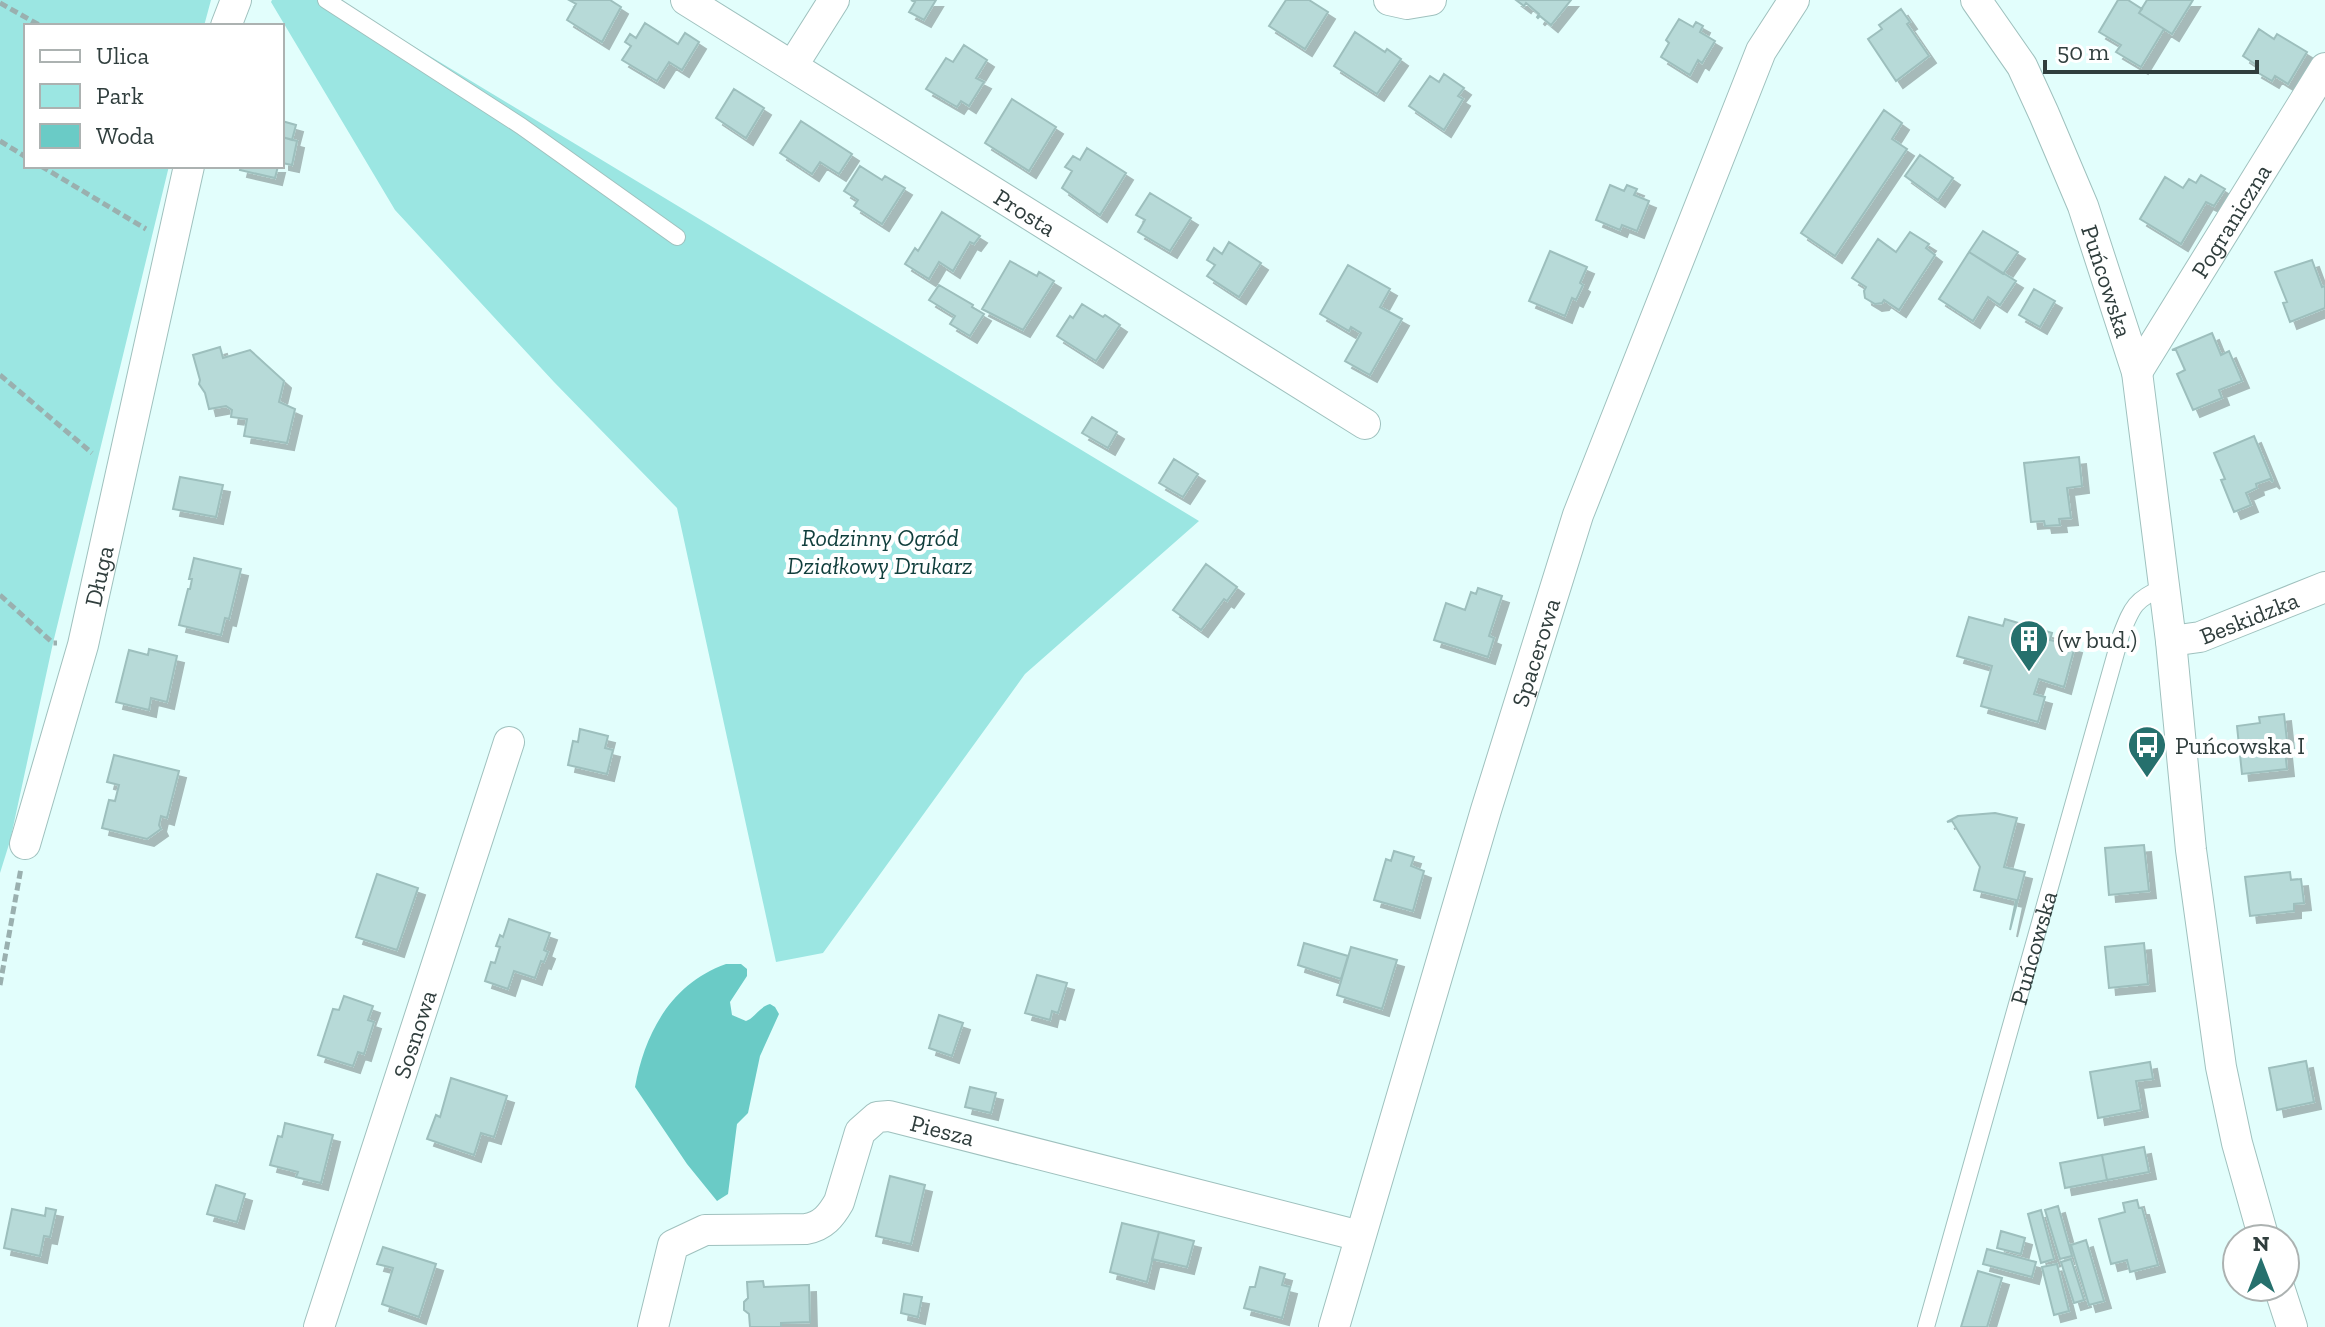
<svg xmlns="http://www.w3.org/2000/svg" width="2325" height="1327" font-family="'Zilla Slab',serif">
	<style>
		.green { fill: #9be6e2 }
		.water { fill: #6acbc6 }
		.building { fill: #b7dad8; stroke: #9dbfbd; stroke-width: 2; filter: url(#shadow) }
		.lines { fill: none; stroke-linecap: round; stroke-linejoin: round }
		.lane-casing { stroke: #9fc1be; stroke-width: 18 }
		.street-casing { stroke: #9fc1be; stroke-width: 32 }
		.path { stroke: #9ab0af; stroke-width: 5; stroke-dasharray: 8 4; stroke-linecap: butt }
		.lane { stroke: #fff; stroke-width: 16 }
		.street { stroke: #fff; stroke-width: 30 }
		.labels { text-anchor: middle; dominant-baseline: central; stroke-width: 8; stroke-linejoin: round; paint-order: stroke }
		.street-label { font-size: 24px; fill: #303e3d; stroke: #fff }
		.park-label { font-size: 24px; font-style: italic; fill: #103e3c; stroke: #fff }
		.poi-label { font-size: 24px; fill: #303e3d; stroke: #fff; text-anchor: start }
	</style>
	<defs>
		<filter id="shadow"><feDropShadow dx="7" dy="7" stdDeviation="0" flood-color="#0004"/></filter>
	</defs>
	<rect width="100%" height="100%" fill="#e2fefc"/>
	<path class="green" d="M 0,0 L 211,0 L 204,26 L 26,26 L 26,166 L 169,166 L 53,643 L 10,841 L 0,873 Z
		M 272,0 L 337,0 L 1199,521 L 1025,674 L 823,953 L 776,962 L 677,508 L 554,382 L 395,210 L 271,2 Z"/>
	<path class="water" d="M 726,964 L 741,964 L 747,969 L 747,976 L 730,1002 L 732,1015 L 746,1021 C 755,1018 759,1007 770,1004 L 775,1007 L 779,1014 L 760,1056 L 748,1113 L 737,1124 L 728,1194 L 717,1201 L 687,1164 L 635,1087 C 645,1032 672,983 726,964 Z"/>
	<path class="building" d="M 569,0 L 610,0 L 621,7 L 602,42 L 567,20 L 576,4 Z
		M 911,0 L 936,0 L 924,20 L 909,12 L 915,2 Z
		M 1286,0 L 1309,0 L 1328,12 L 1305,49 L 1269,26 Z
		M 1516,0 L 1571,0 L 1551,25 L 1540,16 L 1538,18 L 1537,17 L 1539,14 L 1526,3 L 1524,6 Z
		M 2118,0 L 2128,0 L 2142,9 L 2139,13 L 2164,29 L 2141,67 L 2116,52 L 2121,45 L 2099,32 Z
		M 2147,0 L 2193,0 L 2172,34 L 2139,13 Z
		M 1901,9 L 1910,22 L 1907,24 L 1929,56 L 1896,81 L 1868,39 L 1882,29 L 1879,25 Z
		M 1679,19 L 1693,27 L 1696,22 L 1703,26 L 1700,32 L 1715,41 L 1702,63 L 1698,60 L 1690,75 L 1661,57 L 1669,43 L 1666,40 Z
		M 645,23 L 678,44 L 685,33 L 699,42 L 682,70 L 669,62 L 657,81 L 622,60 L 631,46 L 625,42 L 630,34 L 636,38 Z
		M 2259,29 L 2274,39 L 2277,34 L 2307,52 L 2288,84 L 2275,76 L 2272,81 L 2255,71 L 2258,66 L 2243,56 Z
		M 1355,32 L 1385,52 L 1387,49 L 1401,59 L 1377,94 L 1334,66 Z
		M 964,45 L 987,60 L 976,78 L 984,82 L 969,106 L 961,101 L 957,107 L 926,89 L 946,58 L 953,62 Z
		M 1444,74 L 1464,88 L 1458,96 L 1463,99 L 1444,130 L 1409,106 L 1430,76 L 1439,82 Z
		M 734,89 L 764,108 L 746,138 L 716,118 Z
		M 1012,99 L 1056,127 L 1029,171 L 985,143 Z
		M 1884,110 L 1902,123 L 1892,139 L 1907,149 L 1835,256 L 1801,233 Z
		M 282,121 L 296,125 L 292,140 L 282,137 Z
		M 801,121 L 852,154 L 839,174 L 820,162 L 812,174 L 780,153 Z
		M 282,137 L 297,141 L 292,165 L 282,163 Z
		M 1087,148 L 1126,173 L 1100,215 L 1062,188 L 1072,171 L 1065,167 L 1073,156 L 1080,160 Z
		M 1920,155 L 1953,178 L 1938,200 L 1905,176 Z
		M 241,166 L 278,166 L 275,178 L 240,170 Z
		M 860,166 L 882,180 L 885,176 L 905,188 L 882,224 L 854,206 L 858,200 L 844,191 Z
		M 2201,175 L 2225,189 L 2214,206 L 2206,202 L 2181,244 L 2140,219 L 2165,177 L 2183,188 L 2189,179 L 2196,183 Z
		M 1610,185 L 1624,191 L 1627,185 L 1637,189 L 1634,195 L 1649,201 L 1637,231 L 1622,225 L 1620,230 L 1596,220 Z
		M 1150,193 L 1191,218 L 1170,251 L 1138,232 L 1145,220 L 1136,215 Z
		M 942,212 L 980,236 L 974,244 L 970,242 L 953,271 L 939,262 L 929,279 L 905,264 L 915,248 L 918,251 Z
		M 1983,231 L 2018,252 L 2003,274 L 1969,252 Z
		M 1910,232 L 1929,244 L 1926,248 L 1935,255 L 1899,310 L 1884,300 L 1882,303 L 1875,304 L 1865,298 L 1864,291 L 1866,287 L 1852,278 L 1878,239 L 1896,252 Z
		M 1229,242 L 1261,263 L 1239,297 L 1207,276 L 1215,265 L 1207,260 L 1214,248 L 1222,254 Z
		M 1550,251 L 1587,267 L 1580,283 L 1583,285 L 1576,300 L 1572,298 L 1565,316 L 1529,301 Z
		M 1969,252 L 2016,281 L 2000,305 L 1988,297 L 1973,321 L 1939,299 Z
		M 2312,260 L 2322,287 L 2325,286 L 2325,308 L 2290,322 L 2283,303 L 2287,302 L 2275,272 Z
		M 1010,261 L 1037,276 L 1039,272 L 1054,281 L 1023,330 L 982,309 Z
		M 1348,265 L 1390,289 L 1380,307 L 1402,319 L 1370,375 L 1345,361 L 1361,333 L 1351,327 L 1349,331 L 1320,314 Z
		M 939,285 L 973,305 L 972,307 L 984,314 L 970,336 L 950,324 L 955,316 L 929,300 Z
		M 2034,289 L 2055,301 L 2040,327 L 2019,315 Z
		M 1082,304 L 1103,317 L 1105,315 L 1120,325 L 1096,361 L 1057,336 L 1070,316 L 1073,318 Z
		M 2212,333 L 2221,355 L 2229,351 L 2242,381 L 2219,390 L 2222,398 L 2193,410 L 2177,374 L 2185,370 L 2176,350 L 2172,350 Z
		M 220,347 L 223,358 L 250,350 L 284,381 L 279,402 L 295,409 L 287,443 L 244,436 L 247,419 L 231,417 L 232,410 L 226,406 L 209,409 L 205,393 L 199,384 L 200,380 L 193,355 Z
		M 1092,417 L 1117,432 L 1108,448 L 1082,433 Z
		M 2254,436 L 2273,482 L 2270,479 L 2256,484 L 2257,488 L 2246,493 L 2251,505 L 2234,512 L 2221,480 L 2225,479 L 2214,453 Z
		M 2079,457 L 2082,486 L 2067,488 L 2071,518 L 2059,519 L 2060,525 L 2045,526 L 2044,521 L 2031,522 L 2024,463 Z
		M 1174,459 L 1198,474 L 1183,497 L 1159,483 Z
		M 180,477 L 223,485 L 216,517 L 173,509 Z
		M 194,558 L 241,569 L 229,619 L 225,618 L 221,635 L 179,625 L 188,589 L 190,589 L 192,579 L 189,579 Z
		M 1206,564 L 1237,587 L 1227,601 L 1224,599 L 1201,630 L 1173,610 Z
		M 1478,588 L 1502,596 L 1489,636 L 1494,638 L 1488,657 L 1434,640 L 1446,603 L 1465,610 L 1471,592 L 1476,594 Z
		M 1969,617 L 2003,626 L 2005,619 L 2052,633 L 2050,640 L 2075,646 L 2064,687 L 2039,679 L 2034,694 L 2045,697 L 2038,722 L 1981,706 L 1992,666 L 1957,656 Z
		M 149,649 L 177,656 L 167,702 L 151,698 L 149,710 L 116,702 L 129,650 L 148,655 Z
		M 2284,714 L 2287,741 L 2284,741 L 2287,769 L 2242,774 L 2237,726 L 2260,723 L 2259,717 Z
		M 580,729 L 608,736 L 605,748 L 613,750 L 607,774 L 568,765 L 573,741 L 578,742 Z
		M 114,755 L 179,771 L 167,818 L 161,816 L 159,825 L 161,829 L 147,839 L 102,828 L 109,800 L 115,801 L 119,785 L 107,782 Z
		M 1995,813 L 2017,818 L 2004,867 L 2025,872 L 2010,930 L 2016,900 L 1974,890 L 1980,867 L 1952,821 L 1947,822 L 1958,816 Z
		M 2144,845 L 2149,891 L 2109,895 L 2105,848 Z
		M 1394,851 L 1414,857 L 1411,866 L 1424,871 L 1413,911 L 1374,900 L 1386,859 L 1391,861 Z
		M 2290,872 L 2291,880 L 2301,879 L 2304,903 L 2294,904 L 2294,911 L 2250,916 L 2245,877 Z
		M 377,874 L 418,888 L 397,950 L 356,937 Z
		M 509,919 L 550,933 L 544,950 L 548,952 L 544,962 L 541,961 L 535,978 L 514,971 L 508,989 L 485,981 L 491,962 L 495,963 L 500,947 L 496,946 L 500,935 L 503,937 Z
		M 1304,943 L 1348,956 L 1341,979 L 1298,965 Z
		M 2144,943 L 2148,984 L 2109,988 L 2105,947 Z
		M 1351,947 L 1397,960 L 1382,1009 L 1337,995 Z
		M 1037,975 L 1067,983 L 1058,1013 L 1052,1011 L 1050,1020 L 1025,1013 Z
		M 344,996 L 373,1006 L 368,1020 L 374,1022 L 364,1054 L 358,1052 L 353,1066 L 318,1055 L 333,1009 L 339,1010 Z
		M 939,1015 L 963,1023 L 952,1056 L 929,1048 Z
		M 2306,1061 L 2314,1102 L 2277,1110 L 2269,1068 Z
		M 2150,1062 L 2153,1079 L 2136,1081 L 2141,1110 L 2098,1118 L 2090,1072 Z
		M 451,1078 L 507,1096 L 494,1137 L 481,1133 L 474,1155 L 427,1139 L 436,1115 L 440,1117 Z
		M 970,1087 L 996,1093 L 991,1113 L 965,1107 Z
		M 285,1123 L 333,1135 L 321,1183 L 296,1177 L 298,1172 L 270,1165 L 278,1136 L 282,1137 Z
		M 2144,1147 L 2149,1172 L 2107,1180 L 2102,1155 Z
		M 2102,1155 L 2107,1180 L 2065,1188 L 2060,1163 Z
		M 890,1176 L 925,1185 L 911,1244 L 876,1236 Z
		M 216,1185 L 245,1194 L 237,1222 L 207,1214 Z
		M 2137,1200 L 2139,1208 L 2142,1208 L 2158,1265 L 2130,1272 L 2127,1260 L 2111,1264 L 2099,1219 L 2125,1212 L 2123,1203 Z
		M 2058,1206 L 2072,1256 L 2060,1259 L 2045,1210 Z
		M 46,1208 L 56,1210 L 50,1237 L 44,1236 L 40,1256 L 4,1248 L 12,1209 L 45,1216 Z
		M 2041,1210 L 2054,1259 L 2041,1263 L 2028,1214 Z
		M 1122,1223 L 1159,1232 L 1147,1282 L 1110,1272 Z
		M 2001,1231 L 2025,1238 L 2021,1254 L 1997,1248 Z
		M 1159,1232 L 1194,1241 L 1187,1267 L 1152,1259 Z
		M 2086,1240 L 2104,1301 L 2089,1305 L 2071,1245 Z
		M 383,1247 L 436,1264 L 419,1317 L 382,1304 L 393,1268 L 377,1264 Z
		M 1987,1249 L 2036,1262 L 2032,1277 L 1983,1264 Z
		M 2071,1259 L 2084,1300 L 2074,1303 L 2061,1262 Z
		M 2057,1264 L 2069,1311 L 2054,1315 L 2042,1267 Z
		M 1260,1267 L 1285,1274 L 1282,1285 L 1290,1287 L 1282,1318 L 1244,1308 L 1250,1287 L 1255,1287 Z
		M 1978,1271 L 2002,1278 L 1987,1327 L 1961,1327 Z
		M 763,1281 L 764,1287 L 809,1285 L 810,1322 L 781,1323 L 781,1327 L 750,1327 L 749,1314 L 744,1310 L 744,1302 L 748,1298 L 747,1282 Z
		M 904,1294 L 922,1297 L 918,1317 L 901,1313 Z"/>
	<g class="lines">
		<defs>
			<g id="lane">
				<path d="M 326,0 L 521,126 L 677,237"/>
				<path id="s1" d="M 1926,1327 L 2121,635 C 2132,607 2135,599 2164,587"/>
			</g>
			<g id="street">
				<path id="s2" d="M 686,0 L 1365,424"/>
				<path d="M 1389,0 L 1407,4 L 1431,0"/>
				<path id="s3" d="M 1976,0 L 2022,66 L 2044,114 L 2083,206 L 2137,372 L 2171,641 L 2191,850 L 2221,1067 L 2237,1143 L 2264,1239"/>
				<path d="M 226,26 L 236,0"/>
				<path d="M 793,65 L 834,0"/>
				<path id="s4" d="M 2137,372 L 2325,68"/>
				<path id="s5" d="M 2171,641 L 2200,637 L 2325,587"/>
				<path id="s6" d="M 25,844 L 83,645 L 189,166"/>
				<path d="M 2279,1287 L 2292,1327"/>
				<path id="s7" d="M 319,1327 L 509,742"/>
				<path id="s8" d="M 653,1327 L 673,1245 L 705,1230 L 806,1229 C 823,1226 831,1216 839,1202 L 860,1132 L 877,1117 L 889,1116 L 1360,1236"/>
				<path id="s9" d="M 1334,1327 L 1486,810 L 1578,515 L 1761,51 L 1794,0"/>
			</g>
		</defs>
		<use href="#lane" class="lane-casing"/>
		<use href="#street" class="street-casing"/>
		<path class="path" d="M 0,3 L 41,26
			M 0,141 L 26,157
			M 41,166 L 146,229
			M 0,375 L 92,453
			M 0,595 L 53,643 L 57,643
			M 0,985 L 21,868"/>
		<use href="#lane" class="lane"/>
		<use href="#street" class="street"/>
	</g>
	<defs>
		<symbol id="building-pin" viewBox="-11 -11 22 30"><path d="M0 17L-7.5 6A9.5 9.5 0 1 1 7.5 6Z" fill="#26706d" stroke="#fff"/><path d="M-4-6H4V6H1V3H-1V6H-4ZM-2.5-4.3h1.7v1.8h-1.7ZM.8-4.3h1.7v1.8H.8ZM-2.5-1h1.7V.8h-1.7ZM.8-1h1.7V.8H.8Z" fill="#fff"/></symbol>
		<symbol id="bus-pin" viewBox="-11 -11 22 30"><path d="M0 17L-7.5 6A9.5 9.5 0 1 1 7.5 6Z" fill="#26706d" stroke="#fff"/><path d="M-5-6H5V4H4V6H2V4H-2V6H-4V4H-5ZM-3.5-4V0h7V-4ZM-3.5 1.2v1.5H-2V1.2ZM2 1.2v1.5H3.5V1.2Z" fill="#fff"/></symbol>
	</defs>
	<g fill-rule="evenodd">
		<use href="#building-pin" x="2007" y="617" width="44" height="60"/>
		<use href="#bus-pin" x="2125" y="723" width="44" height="60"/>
	</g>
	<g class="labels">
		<g class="street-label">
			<text stroke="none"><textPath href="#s2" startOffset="400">Prosta</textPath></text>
			<text stroke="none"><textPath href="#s4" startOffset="178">Pograniczna</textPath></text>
			<text stroke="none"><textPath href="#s3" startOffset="312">Puńcowska</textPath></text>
			<text stroke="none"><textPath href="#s6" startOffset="278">Długa</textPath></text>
			<text stroke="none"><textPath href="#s5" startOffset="82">Beskidzka</textPath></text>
			<text stroke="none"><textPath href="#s9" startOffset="704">Spacerowa</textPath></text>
			<text stroke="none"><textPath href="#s1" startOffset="394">Puńcowska</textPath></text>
			<text stroke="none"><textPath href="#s7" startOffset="308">Sosnowa</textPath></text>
			<text stroke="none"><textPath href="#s8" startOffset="428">Piesza</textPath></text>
		</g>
		<g class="park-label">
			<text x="880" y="537">Rodzinny Ogród<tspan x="880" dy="28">Działkowy Drukarz</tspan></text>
		</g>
		<g class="poi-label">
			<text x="2057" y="639">(w bud.)</text>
			<text x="2175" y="745">Puńcowska I</text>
		</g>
	</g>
	<rect x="24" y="24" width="260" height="144" fill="#ffffff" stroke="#acb2b1" stroke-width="2"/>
	<rect x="40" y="50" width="40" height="12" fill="#ffffff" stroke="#acb2b1" stroke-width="2"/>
	<text x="96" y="64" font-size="24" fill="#303e3d">Ulica</text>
	<rect x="40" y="84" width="40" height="24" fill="#9be6e2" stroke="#acb2b1" stroke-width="2"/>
	<text x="96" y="104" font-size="24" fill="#303e3d">Park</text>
	<rect x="40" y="124" width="40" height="24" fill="#6acbc6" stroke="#acb2b1" stroke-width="2"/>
	<text x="96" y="144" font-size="24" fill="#303e3d">Woda</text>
	<g transform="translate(2261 1263)"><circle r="38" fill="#ffffff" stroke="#acb2b1" stroke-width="2"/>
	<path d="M0-6L14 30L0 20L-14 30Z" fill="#26706d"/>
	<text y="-12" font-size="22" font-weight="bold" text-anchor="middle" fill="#303e3d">N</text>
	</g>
	<path d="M2045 60v12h212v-12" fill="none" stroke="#303e3d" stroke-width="4"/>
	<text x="2057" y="60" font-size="24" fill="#303e3d" stroke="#ffffff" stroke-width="6" paint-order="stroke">50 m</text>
</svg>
